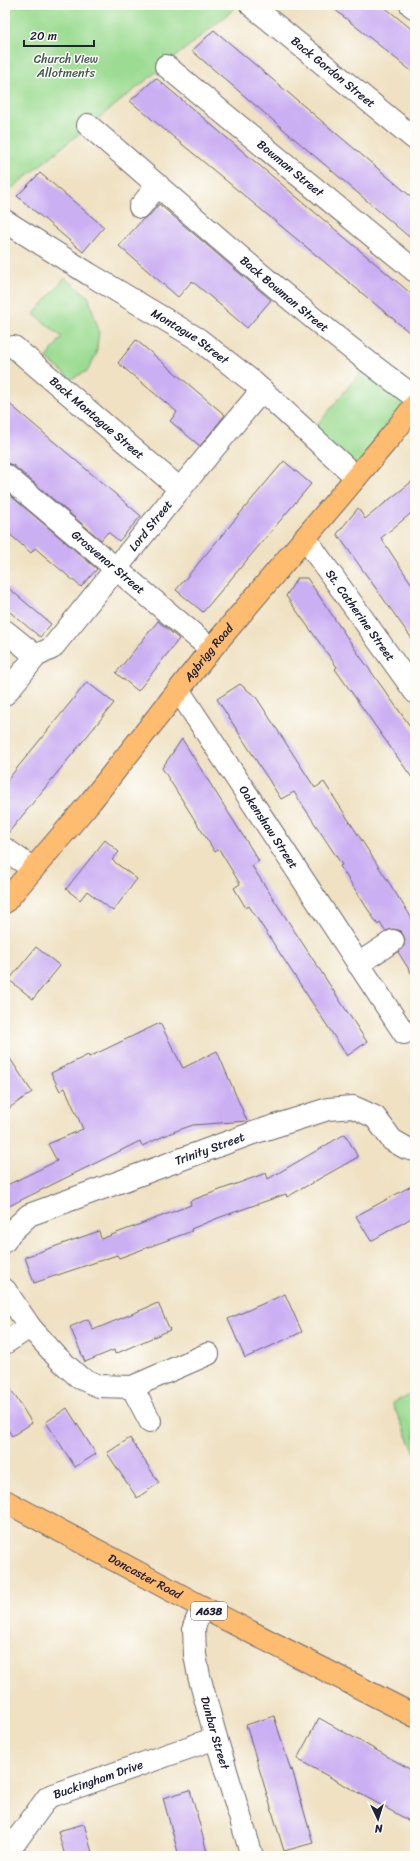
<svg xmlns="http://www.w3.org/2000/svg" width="420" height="1861" font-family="Sriracha,sans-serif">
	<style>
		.green { fill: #9bdc92; stroke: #5e7f66 }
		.building { fill: #cbaff3 }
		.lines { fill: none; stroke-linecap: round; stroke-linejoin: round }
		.minor-casing { stroke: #6a656a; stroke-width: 24 }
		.major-casing { stroke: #6a656a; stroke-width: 24 }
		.highway-casing { stroke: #6a656a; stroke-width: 24 }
		.minor { stroke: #fff; stroke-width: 22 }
		.major { stroke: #fdbc70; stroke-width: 22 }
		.highway { stroke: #fdbc70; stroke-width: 22 }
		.labels { text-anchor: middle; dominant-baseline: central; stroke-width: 3; stroke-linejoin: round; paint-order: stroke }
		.shield { fill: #fdfcf7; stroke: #646373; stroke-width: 1 }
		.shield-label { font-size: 11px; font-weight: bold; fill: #22223b }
		.park-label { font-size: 12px; fill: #465a55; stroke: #fdfcf7 }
		.street-label { font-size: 12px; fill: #22223b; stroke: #fdfcf7 }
	</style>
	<rect width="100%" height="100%" fill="#fdfcf7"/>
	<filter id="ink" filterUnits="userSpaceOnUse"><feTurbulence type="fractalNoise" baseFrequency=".025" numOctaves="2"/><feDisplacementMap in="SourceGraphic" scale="8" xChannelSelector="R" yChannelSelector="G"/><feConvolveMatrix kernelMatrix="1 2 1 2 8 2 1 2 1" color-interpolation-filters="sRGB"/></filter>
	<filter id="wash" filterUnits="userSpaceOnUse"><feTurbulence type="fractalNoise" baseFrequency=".012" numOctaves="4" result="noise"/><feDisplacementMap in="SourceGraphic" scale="16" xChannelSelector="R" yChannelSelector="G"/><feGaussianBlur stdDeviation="0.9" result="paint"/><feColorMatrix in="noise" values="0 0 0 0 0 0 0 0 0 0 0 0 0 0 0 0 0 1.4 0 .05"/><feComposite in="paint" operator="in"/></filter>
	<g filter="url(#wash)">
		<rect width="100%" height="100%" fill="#efe1c2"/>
		<path class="green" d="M 5,5 L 239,5 C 162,69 82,130 5,194 Z
			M 65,278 L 88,296 L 99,331 L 96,355 L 87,371 L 71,379 L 46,358 L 62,337 L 34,314 Z
			M 368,363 L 415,397 L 356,477 L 310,434 Z
			M 415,1392 L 415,1453 L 392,1403 Z"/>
		<g id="blocks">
			<path class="building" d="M 329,5 L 382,5 L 415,32 L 415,74 Z
				M 214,30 L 415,200 L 415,242 L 192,51 Z
				M 156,78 L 415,297 L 415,337 L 130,101 Z
				M 40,173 L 104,227 L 83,252 L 17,196 Z
				M 159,204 L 271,300 L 247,328 L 192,281 L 178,297 L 119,246 L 143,219 L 150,215 Z
				M 136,340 L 225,415 L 200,446 L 170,421 L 177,412 L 118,363 Z
				M 5,400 L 141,516 L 119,541 L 108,532 L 101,540 L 13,465 L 5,463 Z
				M 284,461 L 311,484 L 203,612 L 176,590 Z
				M 415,479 L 415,510 L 381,538 L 415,589 L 415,643 L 337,534 L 358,508 L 365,519 Z
				M 5,491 L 97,569 L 81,587 L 35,548 L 31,553 L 5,530 Z
				M 297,578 L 307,578 L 357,652 L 415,733 L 415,782 L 335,669 L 337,667 L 286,596 Z
				M 5,585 L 51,624 L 40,637 L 5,608 Z
				M 158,621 L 179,639 L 138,691 L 116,673 Z
				M 87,682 L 114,703 L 5,837 L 5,783 Z
				M 240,684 L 256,697 L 315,788 L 324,782 L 415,923 L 415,979 L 398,952 L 404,946 L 405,940 L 403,934 L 399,930 L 393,929 L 385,931 L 380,923 L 378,925 L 340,866 L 342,865 L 294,792 L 281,799 L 217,699 Z
				M 182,739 L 259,861 L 252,866 L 367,1042 L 347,1056 L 249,906 L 246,908 L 234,888 L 240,884 L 219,849 L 215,852 L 162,768 Z
				M 105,840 L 119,852 L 112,860 L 137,879 L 113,911 L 87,891 L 80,900 L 66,889 Z
				M 36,947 L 60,966 L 33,999 L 9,980 Z
				M 160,1023 L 183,1068 L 217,1051 L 247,1121 L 193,1125 L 173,1132 L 142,1146 L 140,1141 L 5,1208 L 5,1186 L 57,1161 L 48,1144 L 83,1129 L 65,1088 L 60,1091 L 51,1073 L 88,1055 L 89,1057 Z
				M 5,1051 L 32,1092 L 5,1111 Z
				M 345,1134 L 358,1157 L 287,1197 L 286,1194 L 218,1218 L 191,1229 L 192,1231 L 119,1258 L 117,1255 L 34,1283 L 25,1257 L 99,1231 L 101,1239 L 191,1205 L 190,1201 L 266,1173 L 268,1179 Z
				M 415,1184 L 415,1216 L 371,1241 L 356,1216 Z
				M 285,1294 L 302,1332 L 245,1358 L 228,1319 Z
				M 158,1303 L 170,1330 L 115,1354 L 114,1350 L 85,1362 L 70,1327 L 88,1319 L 93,1330 Z
				M 5,1380 L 32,1423 L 12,1436 L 5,1425 Z
				M 67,1408 L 96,1454 L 75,1467 L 46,1422 Z
				M 130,1438 L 159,1483 L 137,1498 L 107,1453 Z
				M 274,1716 L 291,1771 L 292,1769 L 313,1843 L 284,1851 L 246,1725 Z
				M 319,1718 L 415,1772 L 415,1824 L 297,1759 Z
				M 190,1790 L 199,1822 L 208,1856 L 179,1856 L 163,1798 Z
				M 84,1824 L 93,1856 L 65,1856 L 58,1831 Z"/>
		</g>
	</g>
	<g filter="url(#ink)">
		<use href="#blocks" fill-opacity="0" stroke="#6a656a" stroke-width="1"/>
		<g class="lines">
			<defs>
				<g id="minor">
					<path id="s1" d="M 251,5 L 415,139"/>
					<path d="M 411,5 L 415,8"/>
					<path id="s2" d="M 166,66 L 415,271"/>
					<path id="s3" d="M 88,125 C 196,218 301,314 415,397"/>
					<path d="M 140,207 L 158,185"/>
					<path id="s4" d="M 5,221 L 89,274 L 198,339 L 253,382 L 356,477"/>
					<path id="s5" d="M 14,347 L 180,489"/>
					<path id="s6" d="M 5,475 L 211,649"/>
					<path id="s7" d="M 305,538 L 415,692"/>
					<path d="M 5,631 L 36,656"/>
					<path id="s8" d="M 179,691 L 404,1033"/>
					<path id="s9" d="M 5,694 L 36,656 L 52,648 L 180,489 L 262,390"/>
					<path d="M 5,849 L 33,869"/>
					<path d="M 358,964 L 393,941"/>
					<path id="s10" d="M 5,1241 L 10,1233 L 29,1215 L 253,1133 L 328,1109 L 353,1107 L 375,1117 L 392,1140 L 406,1148 L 415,1150"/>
					<path d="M 5,1290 L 30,1327 L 58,1358 L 80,1378 L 99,1386 L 132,1387 L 208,1354"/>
					<path d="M 5,1343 L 30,1327"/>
					<path d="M 132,1387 L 150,1421"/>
					<path id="s11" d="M 202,1607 L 194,1627 L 195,1655 L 199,1676 L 216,1738 L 252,1856"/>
					<path id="s12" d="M 5,1856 L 48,1797 L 216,1738"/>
				</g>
				<g id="major">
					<path id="s13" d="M 5,902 L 91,801 L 211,649 L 391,436 L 415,405"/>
				</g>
				<g id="highway">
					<path id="s14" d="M 5,1501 L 202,1607 L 415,1716"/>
				</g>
			</defs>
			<use href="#minor" class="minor-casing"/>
			<use href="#major" class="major-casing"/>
			<use href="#highway" class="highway-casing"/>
			<use href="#minor" class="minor"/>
			<use href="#major" class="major"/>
			<use href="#highway" class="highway"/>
		</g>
	</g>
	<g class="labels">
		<rect class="shield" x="191" y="1602" width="36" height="18" rx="3"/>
		<g class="shield-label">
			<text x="209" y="1611">A638</text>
		</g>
		<g class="park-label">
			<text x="66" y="59">Church View<tspan x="66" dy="14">Allotments</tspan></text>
		</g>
		<g class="street-label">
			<text stroke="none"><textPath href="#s1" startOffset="106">Back Gordon Street</textPath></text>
			<text stroke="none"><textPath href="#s2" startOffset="161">Bowman Street</textPath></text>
			<text stroke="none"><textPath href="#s3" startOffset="259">Back Bowman Street</textPath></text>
			<text stroke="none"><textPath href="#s4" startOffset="218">Montague Street</textPath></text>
			<text stroke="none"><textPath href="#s5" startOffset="109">Back Montague Street</textPath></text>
			<text stroke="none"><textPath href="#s9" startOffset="224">Lord Street</textPath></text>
			<text stroke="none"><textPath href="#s6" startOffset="135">Grosvenor Street</textPath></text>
			<text stroke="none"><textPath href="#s7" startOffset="95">St. Catherine Street</textPath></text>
			<text stroke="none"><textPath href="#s13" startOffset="322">Agbrigg Road</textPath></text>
			<text stroke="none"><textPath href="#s8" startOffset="163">Oakenshaw Street</textPath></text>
			<text stroke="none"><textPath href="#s10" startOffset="228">Trinity Street</textPath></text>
			<text stroke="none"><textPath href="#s14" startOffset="159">Doncaster Road</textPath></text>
			<text stroke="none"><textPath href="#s11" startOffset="130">Dunbar Street</textPath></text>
			<text stroke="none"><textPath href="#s12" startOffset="126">Buckingham Drive</textPath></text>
		</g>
	</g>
	<rect width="420" height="1861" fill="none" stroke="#fdfcf7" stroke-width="20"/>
	<g transform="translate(378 1819) rotate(176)" stroke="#fdfcf7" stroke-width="3" paint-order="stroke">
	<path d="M0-3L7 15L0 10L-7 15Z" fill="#22223b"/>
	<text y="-6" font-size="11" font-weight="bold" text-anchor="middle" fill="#22223b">N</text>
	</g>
	<path d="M24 40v6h70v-6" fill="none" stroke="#22223b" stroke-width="2"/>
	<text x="30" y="40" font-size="12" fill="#22223b" stroke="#fdfcf7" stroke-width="3" paint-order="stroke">20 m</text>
</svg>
